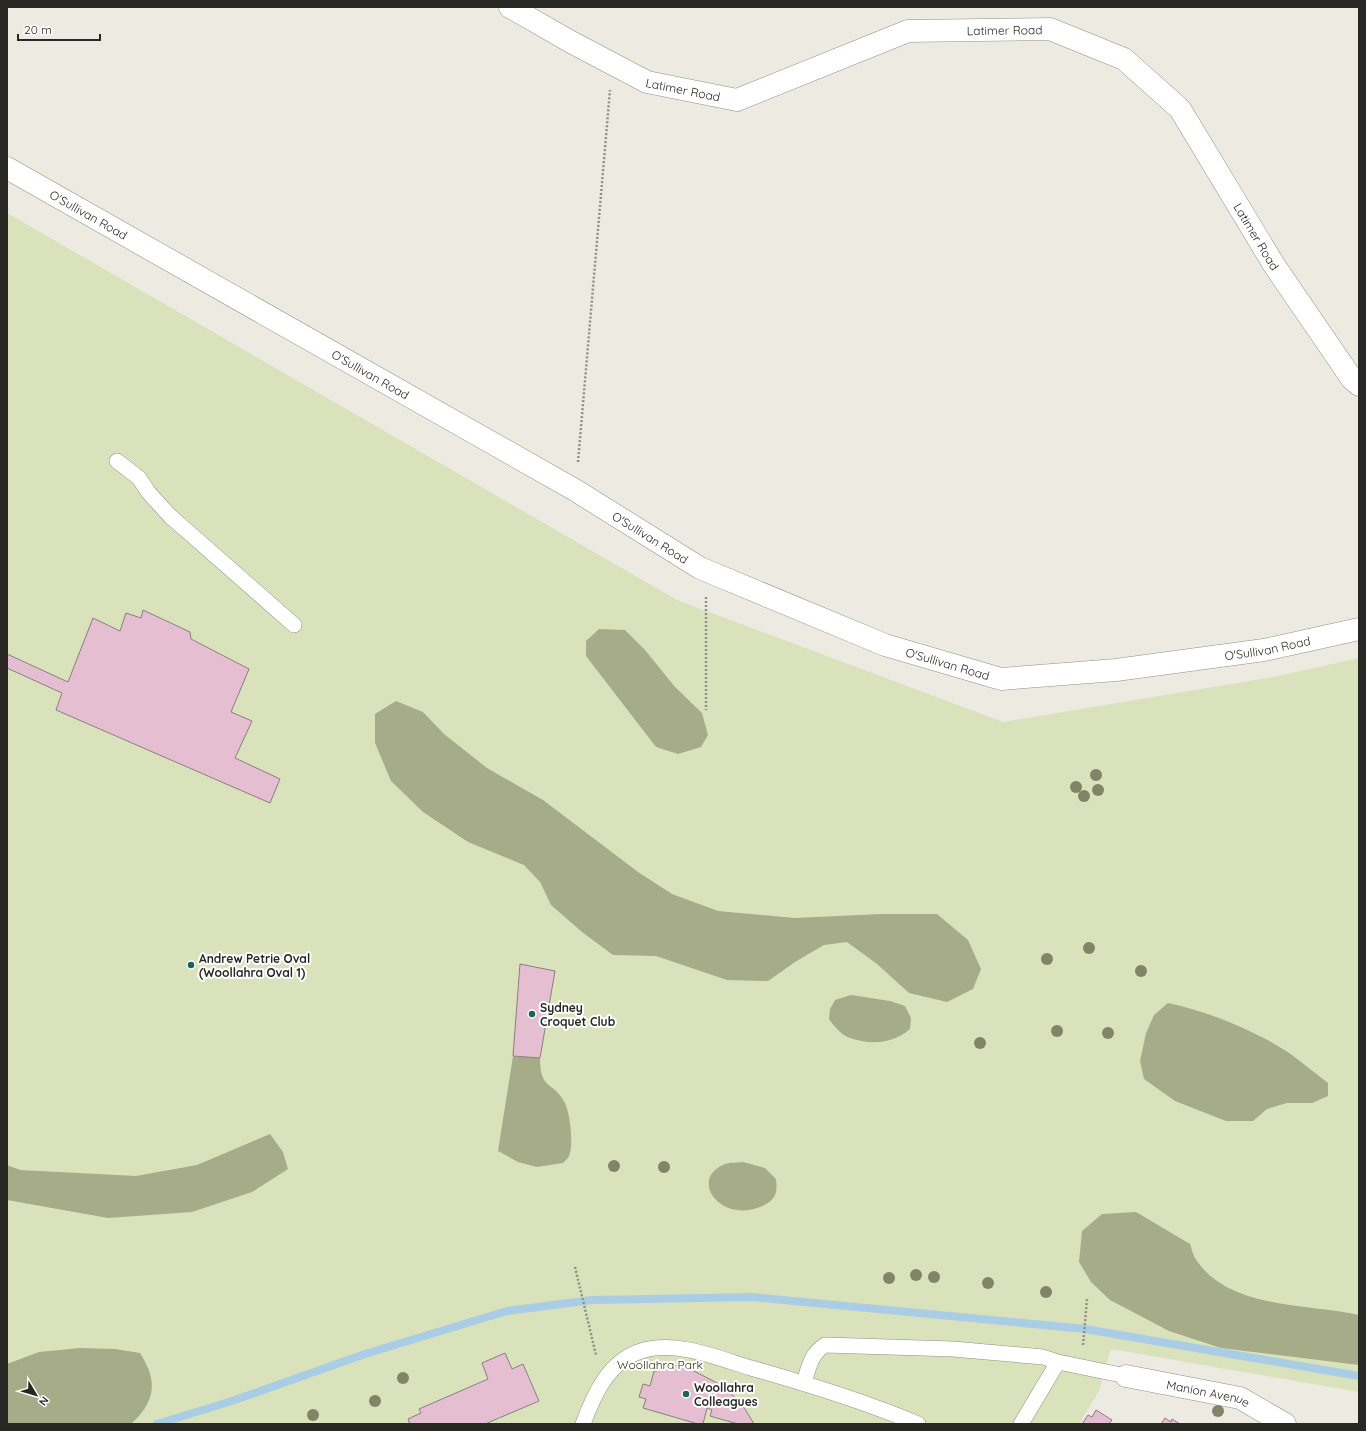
<svg xmlns="http://www.w3.org/2000/svg" width="1366" height="1431" font-family="Quicksand,sans-serif">
	<style>
		.green { fill: #dae2bc }
		.forest { fill: #a5ac87 }
		.lines { fill: none; stroke-linecap: round; stroke-linejoin: round }
		.stream { stroke: #aacde6; stroke-width: 8 }
		.building { fill: #e6bed1; stroke: #877f83 }
		.lane-casing { stroke: #928f87; stroke-width: 16 }
		.street-casing { stroke: #928f87; stroke-width: 23 }
		.secondary-casing { stroke: #928f87; stroke-width: 23 }
		.path { stroke: #908e88; stroke-width: 2.5; stroke-dasharray: 2 2; stroke-linecap: butt }
		.lane { stroke: #fff; stroke-width: 15 }
		.street { stroke: #fff; stroke-width: 22 }
		.secondary { stroke: #fff; stroke-width: 22 }
		.tree { fill: #828467 }
		.poi-dot { fill: #1c6459; stroke: #fff; stroke-width: 1.5 }
		.labels { text-anchor: middle; dominant-baseline: central; stroke-width: 4; stroke-linejoin: round; paint-order: stroke }
		.street-label { font-size: 12px; fill: #292724; stroke: #fff }
		.poi-label { font-size: 12px; font-weight: bold; fill: #292724; stroke: #fff; text-anchor: start }
		.park-label { font-size: 12px; fill: #2b3103; stroke: #fff }
	</style>
	<rect width="100%" height="100%" fill="#edeae2"/>
	<path class="green" d="M 7,213 L 677,600 L 1003,722 L 1273,677 L 1359,658 L 1359,1392 L 1111,1349 L 1099,1391 L 1079,1424 L 7,1424 Z"/>
	<path class="forest" d="M 599,629 L 625,630 L 645,650 L 675,687 L 702,713 L 708,735 L 701,747 L 678,754 L 656,747 L 586,656 L 586,641 Z
		M 396,701 L 423,712 L 444,734 L 487,768 L 543,800 L 638,872 L 672,894 L 718,911 L 795,918 L 881,914 L 937,914 L 968,940 L 981,969 L 973,989 L 947,1002 L 909,993 L 877,964 L 847,942 L 824,945 L 795,962 L 768,981 L 727,980 L 656,956 L 613,955 L 582,932 L 551,905 L 540,882 L 524,865 L 468,842 L 423,812 L 391,781 L 375,743 L 375,714 Z
		M 851,995 L 890,1001 L 905,1006 L 911,1018 L 910,1029 C 893,1044 870,1045 850,1038 C 841,1035 834,1026 829,1019 L 830,1009 L 835,1000 Z
		M 1168,1003 C 1207,1011 1259,1032 1292,1055 C 1304,1064 1316,1074 1328,1083 L 1328,1096 L 1312,1103 L 1287,1103 L 1267,1109 L 1253,1121 L 1226,1121 L 1175,1101 L 1144,1079 L 1140,1061 L 1146,1033 L 1154,1015 Z
		M 513,1056 L 540,1058 C 540,1090 552,1081 564,1101 C 570,1111 574,1145 569,1156 C 568,1158 565,1161 563,1163 L 537,1167 L 518,1162 L 498,1151 Z
		M 270,1134 L 283,1152 L 288,1169 L 252,1192 L 192,1212 L 108,1218 L 7,1200 L 7,1165 L 20,1170 L 136,1176 L 197,1165 Z
		M 743,1162 L 765,1168 L 776,1179 C 778,1194 775,1201 760,1207 C 720,1223 688,1179 725,1164 C 730,1162 738,1163 743,1162 Z
		M 1136,1212 L 1190,1244 C 1192,1249 1193,1256 1197,1261 C 1230,1309 1308,1304 1359,1315 L 1359,1365 L 1221,1348 L 1169,1331 L 1110,1300 L 1091,1282 L 1079,1262 L 1082,1231 L 1102,1214 Z
		M 80,1348 L 115,1349 L 140,1353 C 158,1381 156,1401 131,1424 L 7,1424 L 7,1364 L 39,1352 Z"/>
	<g class="lines">
		<path class="stream" d="M 157,1424 L 232,1401 L 365,1354 L 507,1311 L 592,1300 L 752,1297 L 1085,1329 L 1359,1376"/>
	</g>
	<path class="building" d="M 143,610 L 190,632 L 191,639 L 249,669 L 231,712 L 252,721 L 235,758 L 280,779 L 270,803 L 56,710 L 62,693 L 7,668 L 7,654 L 68,682 L 93,618 L 120,631 L 126,613 L 141,618 Z
		M 520,964 L 555,971 L 540,1058 L 513,1056 Z
		M 505,1353 L 512,1369 L 523,1364 L 539,1401 L 485,1424 L 410,1424 L 408,1419 L 421,1413 L 419,1409 L 488,1379 L 482,1363 Z
		M 659,1364 L 681,1366 L 692,1370 L 719,1384 L 729,1391 L 745,1409 L 754,1424 L 738,1424 L 710,1416 L 712,1410 L 707,1408 L 703,1424 L 698,1424 L 643,1408 L 646,1399 L 639,1397 L 643,1384 L 650,1386 L 654,1371 L 657,1371 Z
		M 1096,1410 L 1112,1420 L 1109,1424 L 1082,1424 L 1088,1415 L 1092,1417 Z
		M 1165,1418 L 1171,1422 L 1172,1419 L 1180,1424 L 1161,1424 Z"/>
	<g class="lines">
		<defs>
			<path id="lane" d="M 117,461 L 139,478 L 149,493 L 170,516 L 294,625
				M 804,1383 C 809,1366 811,1354 825,1345 L 953,1349 L 1043,1357 L 1058,1362 L 1126,1376
				M 583,1424 C 594,1394 609,1361 641,1351 C 676,1340 718,1358 751,1368 C 808,1384 864,1401 918,1424
				M 1021,1424 L 1058,1362"/>
			<g id="street">
				<path id="s1" d="M 510,7 L 571,42 L 647,82 L 737,100 L 908,31 L 1050,29 L 1124,59 L 1180,109 L 1274,265 L 1352,379 L 1359,385"/>
				<path id="s2" d="M 1126,1376 L 1240,1398 L 1285,1424"/>
			</g>
			<g id="secondary">
				<path id="s3" d="M 7,168 L 575,490 L 700,568 L 885,645 L 1001,679 L 1116,670 L 1264,650 L 1359,629"/>
			</g>
		</defs>
		<use href="#lane" class="lane-casing"/>
		<use href="#street" class="street-casing"/>
		<use href="#secondary" class="secondary-casing"/>
		<path class="path" d="M 578,462 L 610,90
			M 706,597 L 706,710
			M 575,1267 L 596,1355
			M 1083,1345 L 1087,1299"/>
		<use href="#lane" class="lane"/>
		<use href="#street" class="street"/>
		<use href="#secondary" class="secondary"/>
	</g>
	<g class="tree">
		<circle cx="1096" cy="775" r="6"/>
		<circle cx="1076" cy="787" r="6"/>
		<circle cx="1098" cy="790" r="6"/>
		<circle cx="1084" cy="796" r="6"/>
		<circle cx="1089" cy="948" r="6"/>
		<circle cx="1047" cy="959" r="6"/>
		<circle cx="1141" cy="971" r="6"/>
		<circle cx="1057" cy="1031" r="6"/>
		<circle cx="1108" cy="1033" r="6"/>
		<circle cx="980" cy="1043" r="6"/>
		<circle cx="614" cy="1166" r="6"/>
		<circle cx="664" cy="1167" r="6"/>
		<circle cx="916" cy="1275" r="6"/>
		<circle cx="934" cy="1277" r="6"/>
		<circle cx="889" cy="1278" r="6"/>
		<circle cx="988" cy="1283" r="6"/>
		<circle cx="1046" cy="1292" r="6"/>
		<circle cx="403" cy="1378" r="6"/>
		<circle cx="375" cy="1401" r="6"/>
		<circle cx="1218" cy="1411" r="6"/>
		<circle cx="313" cy="1415" r="6"/>
	</g>
	<g class="poi-dot">
		<circle cx="191" cy="965" r="4"/>
		<circle cx="532" cy="1014" r="4"/>
		<circle cx="686" cy="1394" r="4"/>
	</g>
	<g class="labels">
		<g class="street-label">
			<text stroke="none"><textPath href="#s1" startOffset="529">Latimer Road</textPath></text>
			<text stroke="none"><textPath href="#s1" startOffset="193">Latimer Road</textPath></text>
			<text stroke="none"><textPath href="#s3" startOffset="94">O'Sullivan Road</textPath></text>
			<text stroke="none"><textPath href="#s1" startOffset="878">Latimer Road</textPath></text>
			<text stroke="none"><textPath href="#s3" startOffset="418">O'Sullivan Road</textPath></text>
			<text stroke="none"><textPath href="#s3" startOffset="742">O'Sullivan Road</textPath></text>
			<text stroke="none"><textPath href="#s3" startOffset="1390">O'Sullivan Road</textPath></text>
			<text stroke="none"><textPath href="#s3" startOffset="1066">O'Sullivan Road</textPath></text>
			<text stroke="none"><textPath href="#s2" startOffset="84">Manion Avenue</textPath></text>
		</g>
		<g class="poi-label">
			<text x="199" y="958">Andrew Petrie Oval<tspan x="199" dy="14">(Woollahra Oval 1)</tspan></text>
			<text x="540" y="1007">Sydney<tspan x="540" dy="14">Croquet Club</tspan></text>
			<text x="694" y="1387">Woollahra<tspan x="694" dy="14">Colleagues</tspan></text>
		</g>
		<g class="park-label">
			<text x="660" y="1364">Woollahra Park</text>
		</g>
	</g>
	<rect width="1366" height="1431" fill="none" stroke="#292724" stroke-width="16"/>
	<g transform="translate(36 1395) rotate(128)" stroke="#ffffff" stroke-width="3" paint-order="stroke">
	<path d="M0-3L7 15L0 10L-7 15Z" fill="#292724"/>
	<text y="-6" font-size="11" font-weight="bold" text-anchor="middle" fill="#292724">N</text>
	</g>
	<path d="M18 34v6h82v-6" fill="none" stroke="#292724" stroke-width="2"/>
	<text x="24" y="34" font-size="12" fill="#292724" stroke="#ffffff" stroke-width="3" paint-order="stroke">20 m</text>
</svg>
